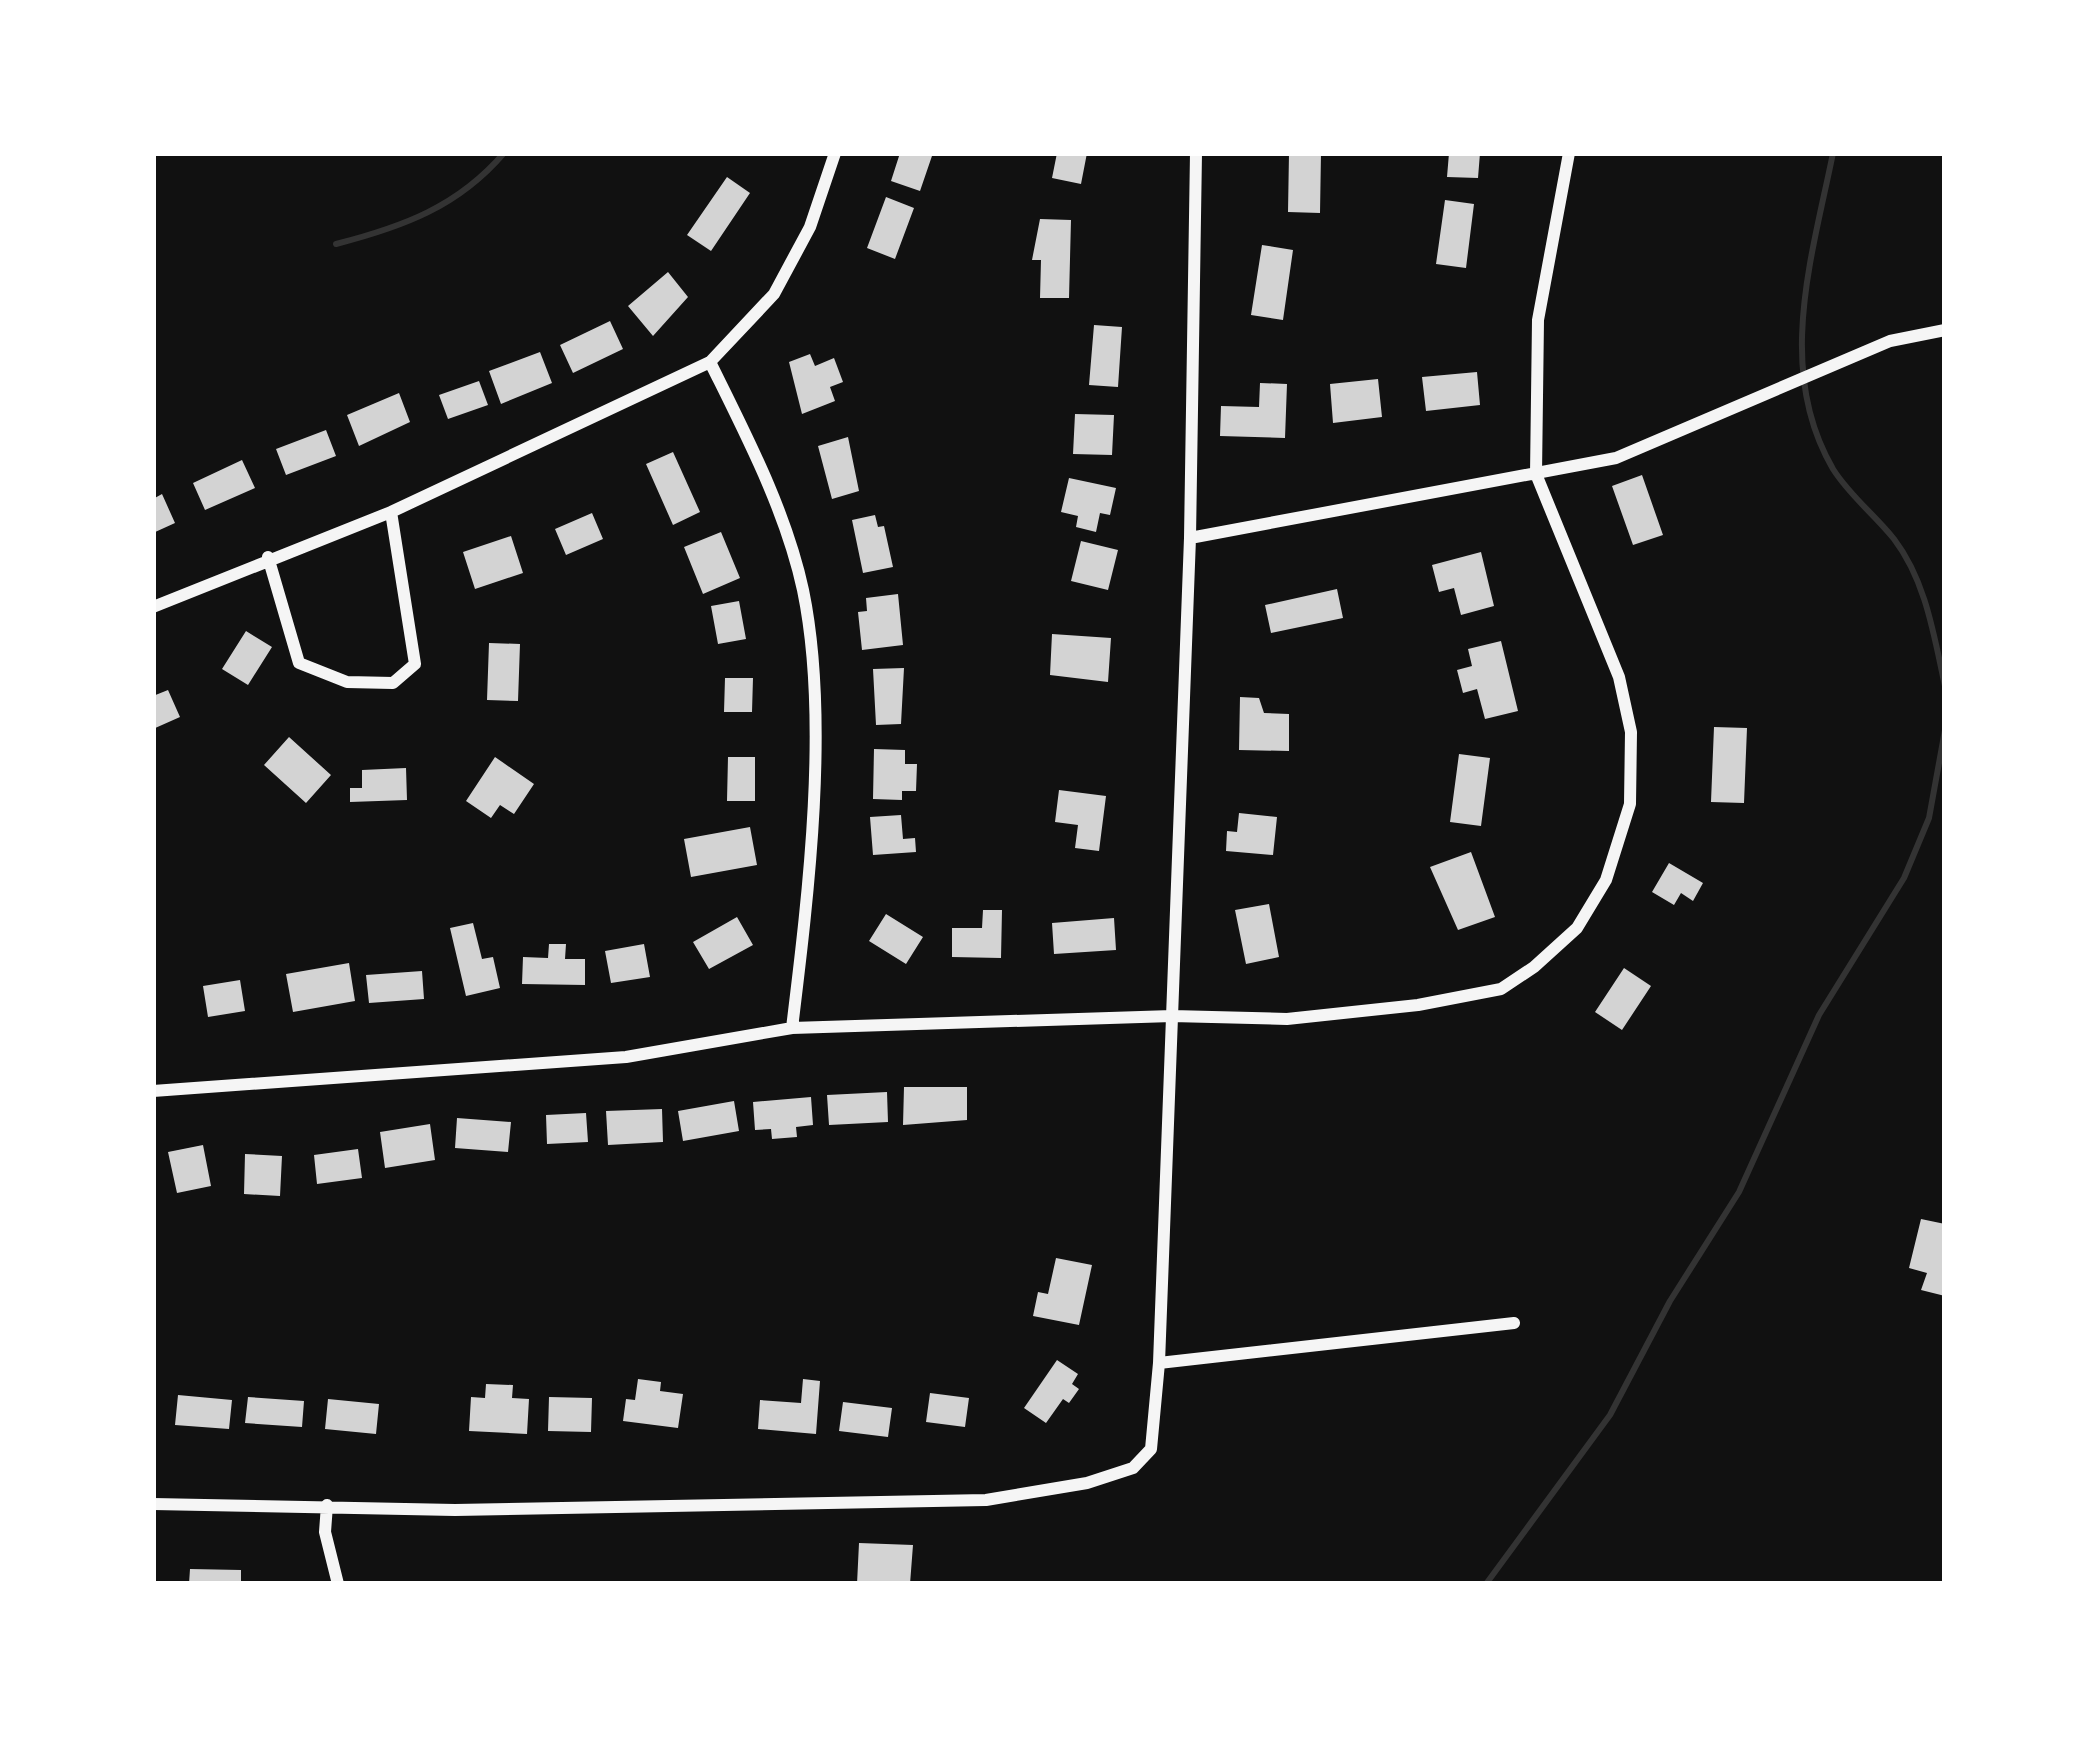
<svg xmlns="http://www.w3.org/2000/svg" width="2098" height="1737" font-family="Poppins,sans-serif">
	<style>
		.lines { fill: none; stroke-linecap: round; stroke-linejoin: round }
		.stream { stroke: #333; stroke-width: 6 }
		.building { fill: #d3d3d3 }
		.minor { stroke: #f5f5f5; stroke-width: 12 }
	</style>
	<rect width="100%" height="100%" fill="#111"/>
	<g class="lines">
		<path class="stream" d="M 1833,153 C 1812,257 1775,370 1833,469 C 1850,496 1874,514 1894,539 C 1926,581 1934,636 1945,686
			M 336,244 C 402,227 458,207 504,153
			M 1486,1584 L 1610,1415 L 1670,1301 L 1739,1192 L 1819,1015 L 1904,878 L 1929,818 L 1945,730"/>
	</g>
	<path class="building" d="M 900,153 L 933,153 L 920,191 L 891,181 Z
		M 1057,153 L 1087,153 L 1081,184 L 1052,178 Z
		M 1289,153 L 1321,153 L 1320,213 L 1288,212 Z
		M 1449,153 L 1480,153 L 1478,178 L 1447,177 Z
		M 727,177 L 750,193 L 711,251 L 687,235 Z
		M 886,197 L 914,208 L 895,259 L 867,248 Z
		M 1445,200 L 1474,204 L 1466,268 L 1436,264 Z
		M 1040,219 L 1071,220 L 1069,298 L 1040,298 L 1041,260 L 1032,260 Z
		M 1262,245 L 1293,250 L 1283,320 L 1251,315 Z
		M 668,272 L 688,297 L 653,336 L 628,306 Z
		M 610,321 L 623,349 L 573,373 L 560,345 Z
		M 1094,325 L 1122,327 L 1118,387 L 1089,385 Z
		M 540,352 L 552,383 L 501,404 L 489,371 Z
		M 810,354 L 815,366 L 834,358 L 843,382 L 830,387 L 835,401 L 802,414 L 789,362 Z
		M 1477,372 L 1480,405 L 1426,411 L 1422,377 Z
		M 1378,379 L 1382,417 L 1333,423 L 1330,384 Z
		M 479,381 L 488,405 L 448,419 L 439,395 Z
		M 1260,383 L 1287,384 L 1285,438 L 1220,436 L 1221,406 L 1259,407 Z
		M 399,393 L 410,422 L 359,446 L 347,415 Z
		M 1075,414 L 1114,415 L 1112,455 L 1073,454 Z
		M 326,430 L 336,456 L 286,475 L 276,449 Z
		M 848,437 L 859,491 L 832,499 L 818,446 Z
		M 673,452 L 700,512 L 673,525 L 646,464 Z
		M 242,460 L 255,488 L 205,510 L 193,483 Z
		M 1642,475 L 1663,535 L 1633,545 L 1612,486 Z
		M 1069,478 L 1116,488 L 1110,515 L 1100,513 L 1096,532 L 1076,527 L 1078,516 L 1061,512 Z
		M 162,494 L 175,523 L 153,533 L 153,499 Z
		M 592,513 L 603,539 L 566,555 L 555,529 Z
		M 875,515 L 878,527 L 884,526 L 893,567 L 863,573 L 852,520 Z
		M 721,532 L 740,578 L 703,594 L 684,547 Z
		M 511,536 L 523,573 L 475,589 L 463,552 Z
		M 1081,541 L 1118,550 L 1108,590 L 1071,581 Z
		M 1481,552 L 1494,606 L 1461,615 L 1454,588 L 1439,592 L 1432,565 Z
		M 1337,589 L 1343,618 L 1271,633 L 1265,605 Z
		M 898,594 L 903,645 L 862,650 L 858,612 L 867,611 L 866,598 Z
		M 739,601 L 746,639 L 718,644 L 711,606 Z
		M 246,631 L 272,647 L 248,685 L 222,669 Z
		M 1052,634 L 1111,638 L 1108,682 L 1050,675 Z
		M 1501,641 L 1518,711 L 1485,719 L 1477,689 L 1463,693 L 1457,670 L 1472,666 L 1468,649 Z
		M 489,643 L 520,644 L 518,701 L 487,700 Z
		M 904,668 L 901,724 L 876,725 L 873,669 Z
		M 725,678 L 753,678 L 752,712 L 724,712 Z
		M 168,690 L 180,717 L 153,729 L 153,696 Z
		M 1240,697 L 1259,698 L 1264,713 L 1289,714 L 1289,751 L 1239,750 Z
		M 1714,727 L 1747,728 L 1744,803 L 1711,802 Z
		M 289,737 L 331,775 L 306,803 L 264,765 Z
		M 874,749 L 905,750 L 905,764 L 917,764 L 916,791 L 902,791 L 902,800 L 873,799 Z
		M 1459,754 L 1490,758 L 1481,826 L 1450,822 Z
		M 495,757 L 534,784 L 514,814 L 500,805 L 491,818 L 466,801 Z
		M 728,757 L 755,757 L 755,801 L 727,801 Z
		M 406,768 L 407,800 L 350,802 L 350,788 L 362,788 L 362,770 Z
		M 1059,790 L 1106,796 L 1099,851 L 1075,848 L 1078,825 L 1055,822 Z
		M 1239,813 L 1277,817 L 1273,855 L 1226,851 L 1227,831 L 1237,832 Z
		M 901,815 L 903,839 L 915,838 L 916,852 L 873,855 L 870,817 Z
		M 750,827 L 757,865 L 691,877 L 684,839 Z
		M 1471,852 L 1495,917 L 1458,930 L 1430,867 Z
		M 1669,863 L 1703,883 L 1693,901 L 1681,893 L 1674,905 L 1652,892 Z
		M 1269,904 L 1279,957 L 1246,964 L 1235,910 Z
		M 983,910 L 1002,910 L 1001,958 L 952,957 L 952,928 L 982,928 Z
		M 886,914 L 923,937 L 906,964 L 869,941 Z
		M 737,917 L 753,945 L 709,969 L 693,942 Z
		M 1114,918 L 1116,950 L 1054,954 L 1052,923 Z
		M 473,923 L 482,959 L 493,957 L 500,988 L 466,996 L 450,928 Z
		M 549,944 L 566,944 L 565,959 L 585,959 L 585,985 L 522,984 L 523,957 L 548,958 Z
		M 644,944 L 650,977 L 611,983 L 605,951 Z
		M 349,963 L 355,1001 L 293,1012 L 286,974 Z
		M 1624,968 L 1651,986 L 1622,1030 L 1595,1012 Z
		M 422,971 L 424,999 L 369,1003 L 366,975 Z
		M 240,980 L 245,1011 L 208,1017 L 203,986 Z
		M 904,1087 L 967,1087 L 967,1120 L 903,1125 Z
		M 887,1092 L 888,1122 L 829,1125 L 827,1095 Z
		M 811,1097 L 813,1125 L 796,1127 L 797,1137 L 772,1139 L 771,1129 L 755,1130 L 753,1102 Z
		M 734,1101 L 739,1131 L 683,1141 L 678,1111 Z
		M 662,1109 L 663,1142 L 608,1145 L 606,1111 Z
		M 586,1113 L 588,1142 L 547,1144 L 546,1115 Z
		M 457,1118 L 511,1122 L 508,1152 L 455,1148 Z
		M 430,1124 L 435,1160 L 385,1168 L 380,1132 Z
		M 203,1145 L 211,1186 L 177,1193 L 168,1152 Z
		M 358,1149 L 362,1178 L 317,1184 L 314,1155 Z
		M 245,1154 L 282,1156 L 280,1196 L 244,1194 Z
		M 1921,1219 L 1945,1224 L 1945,1296 L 1921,1290 L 1927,1273 L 1909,1268 Z
		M 1056,1258 L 1092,1265 L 1079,1325 L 1033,1316 L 1038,1292 L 1048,1294 Z
		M 1057,1360 L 1078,1374 L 1072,1384 L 1079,1389 L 1069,1403 L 1063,1399 L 1046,1423 L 1024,1408 Z
		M 638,1379 L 661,1382 L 660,1391 L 683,1394 L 678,1428 L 623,1421 L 626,1399 L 635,1400 Z
		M 803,1379 L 820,1381 L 816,1434 L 758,1429 L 760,1400 L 801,1403 Z
		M 486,1384 L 513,1385 L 512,1398 L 529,1399 L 527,1434 L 469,1431 L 471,1397 L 485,1398 Z
		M 930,1393 L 969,1398 L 965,1427 L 926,1422 Z
		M 178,1395 L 232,1400 L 229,1429 L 175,1425 Z
		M 248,1397 L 304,1401 L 302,1427 L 245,1423 Z
		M 549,1397 L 592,1398 L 591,1432 L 548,1431 Z
		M 328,1399 L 379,1404 L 376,1434 L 325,1429 Z
		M 843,1402 L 892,1408 L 888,1437 L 839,1431 Z
		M 859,1543 L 913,1545 L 910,1584 L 857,1584 Z
		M 190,1569 L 241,1570 L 241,1584 L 189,1584 Z"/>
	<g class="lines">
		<path class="minor" d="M 710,362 C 746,435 786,511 803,590 C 830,720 808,897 792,1028
			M 1190,538 L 1616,458 L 1890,341 L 1945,330
			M 268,557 L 299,663 L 347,682 L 393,683 L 415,664 L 391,512
			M 153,607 L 391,512 L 710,362 L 774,294 L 810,227 L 835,153
			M 153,1091 L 626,1057 L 792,1028 L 1172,1016 L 1287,1019 L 1418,1005 L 1501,989 L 1534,967 L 1577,928 L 1606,880 L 1630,804 L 1631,732 L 1619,677 L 1536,474 L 1538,320 L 1569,153
			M 1159,1363 L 1514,1323
			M 153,1504 L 455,1510 L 986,1500 L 1087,1483 L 1133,1468 L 1151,1449 L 1159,1363 L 1190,538 L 1196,153
			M 327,1505 L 325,1532 L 338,1584"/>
	</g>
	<rect width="2098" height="1737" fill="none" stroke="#ffffff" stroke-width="312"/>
</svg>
